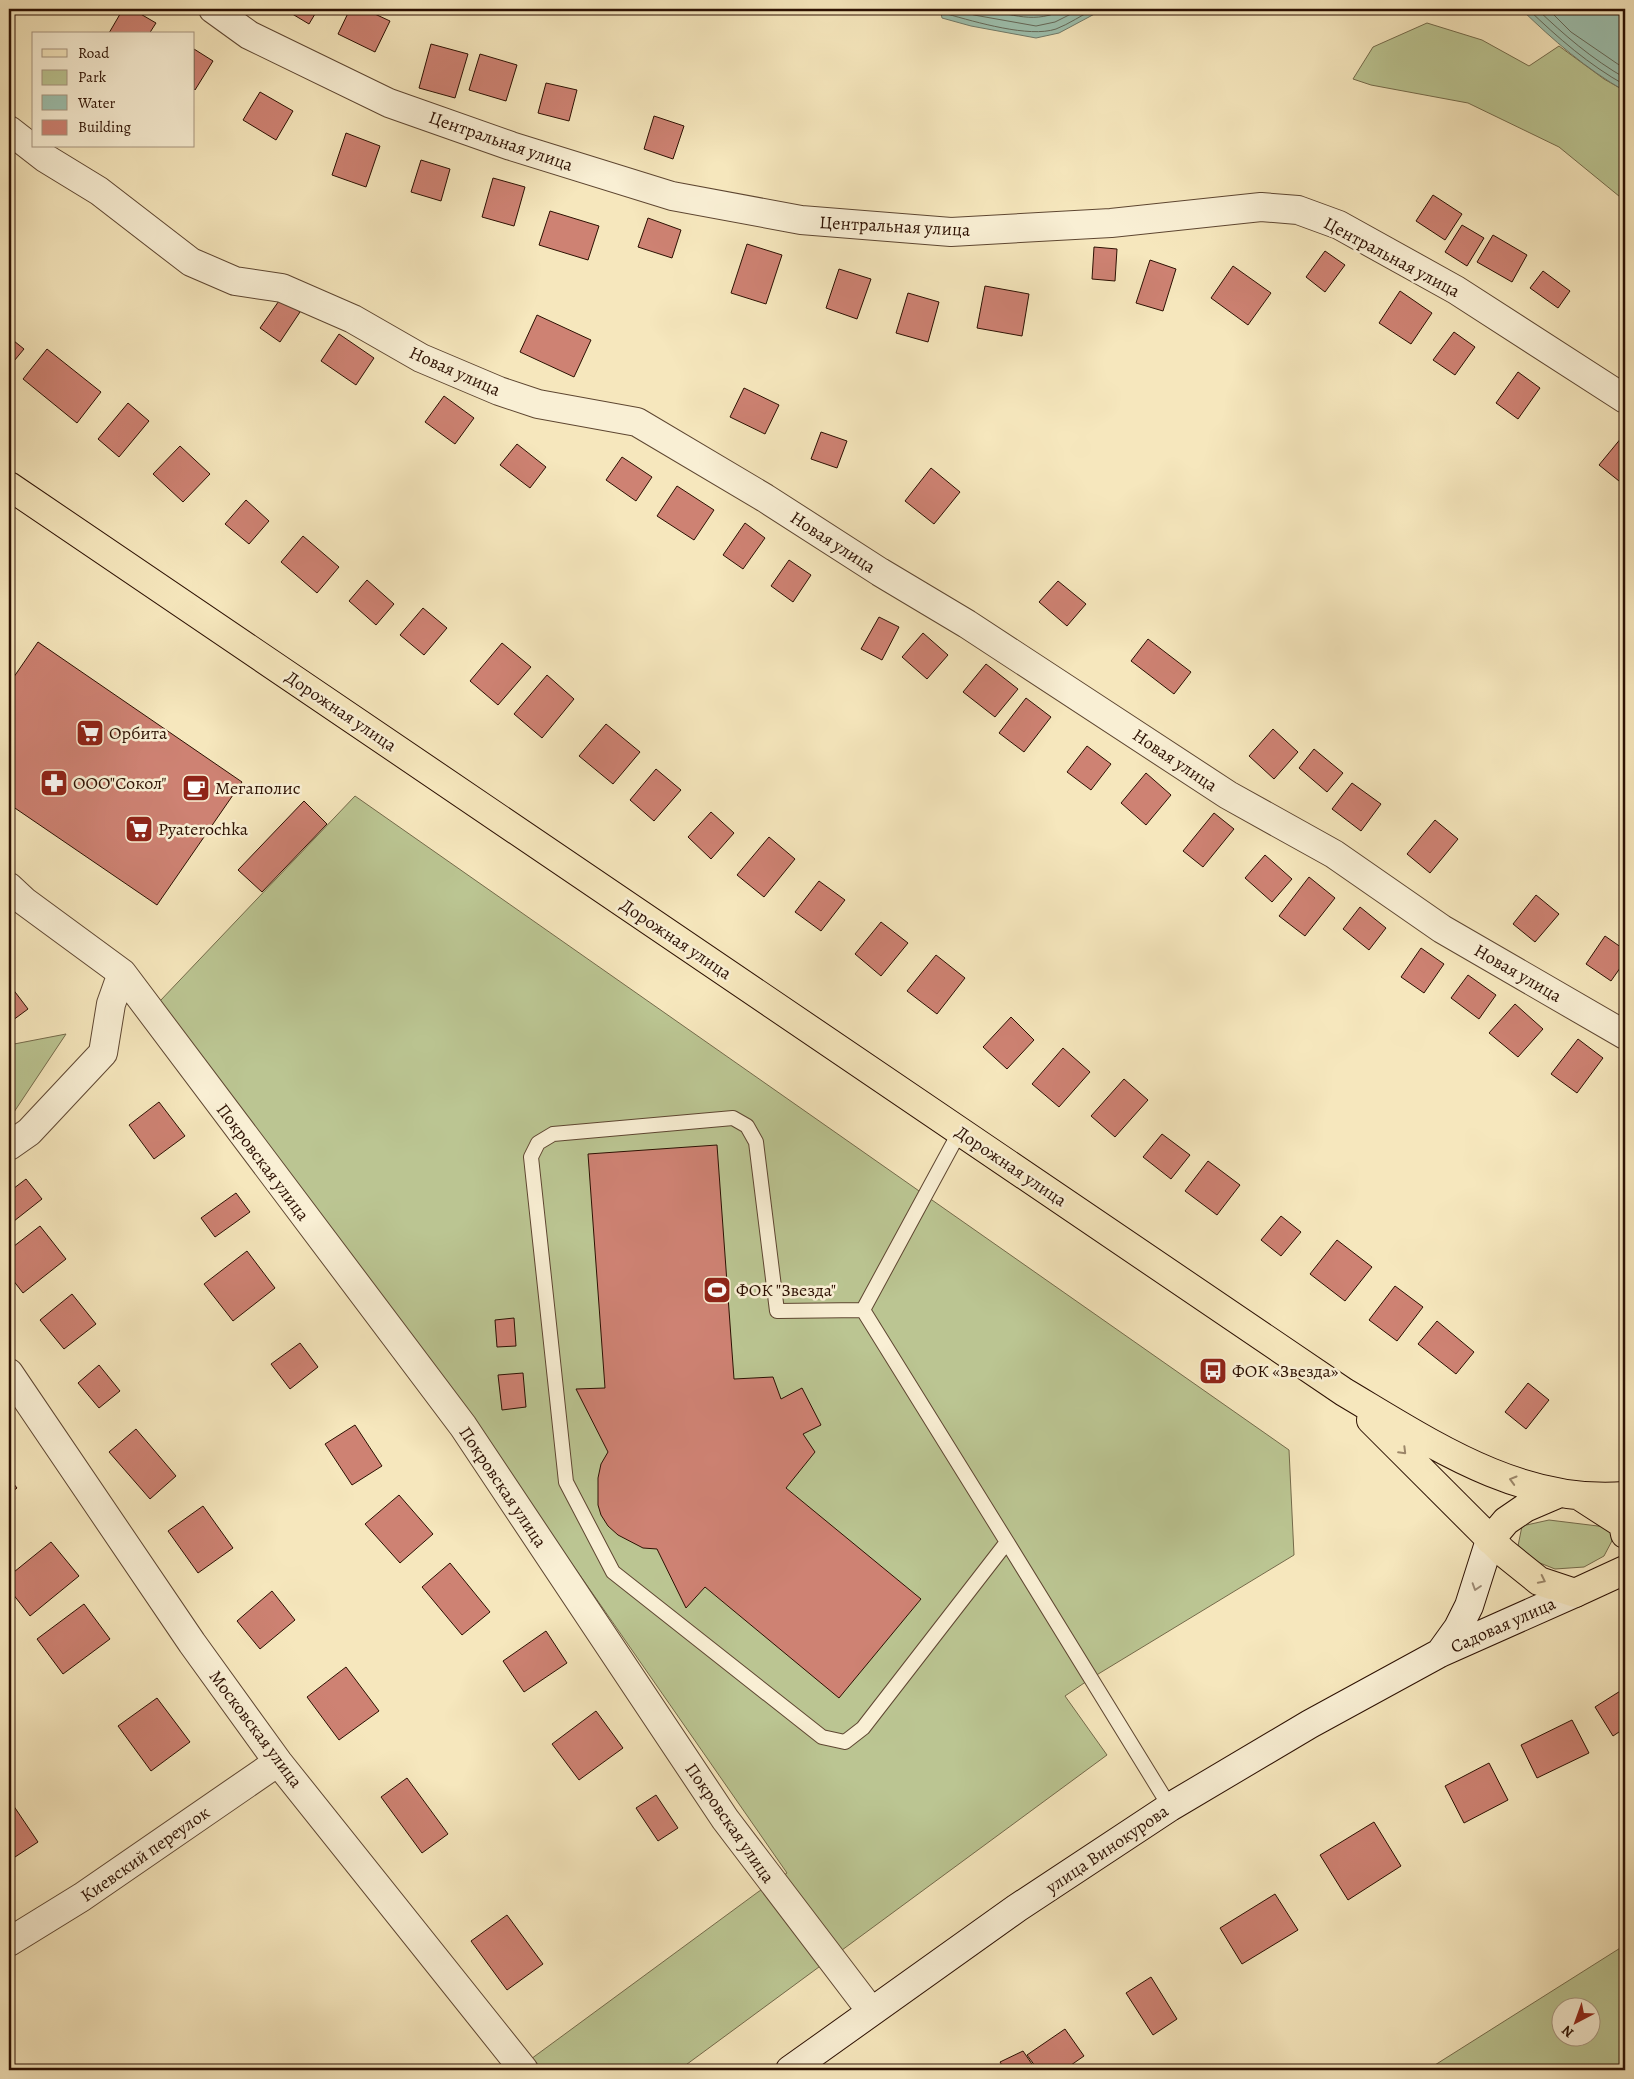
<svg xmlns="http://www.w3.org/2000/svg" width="1634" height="2079" font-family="Alegreya,serif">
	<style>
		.green { fill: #bbc592; stroke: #746a4a; fill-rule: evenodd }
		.water { fill: #9dc0ae; stroke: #707a69 }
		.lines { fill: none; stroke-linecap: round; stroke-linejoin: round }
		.shore { stroke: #646858; stroke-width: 1 }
		.building { fill: #ce8273; stroke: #2c1002 }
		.lane-casing { stroke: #5e4631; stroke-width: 16 }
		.street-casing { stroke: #5e4631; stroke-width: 30 }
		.secondary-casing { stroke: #2c1002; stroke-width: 30 }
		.primary-casing { stroke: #2c1002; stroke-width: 30 }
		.lane { stroke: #f9efd4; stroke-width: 14 }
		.street { stroke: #f9efd4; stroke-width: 28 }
		.secondary { stroke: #f9efd4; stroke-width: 28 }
		.primary { stroke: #f6e7bd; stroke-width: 28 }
		.oneway { stroke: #9b8669 }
		.oneway2 { stroke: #9d8b76 }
		.labels { text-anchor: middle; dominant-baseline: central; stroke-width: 5; stroke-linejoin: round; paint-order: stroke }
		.street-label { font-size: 18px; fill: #2c1002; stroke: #f9efd4 }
		.poi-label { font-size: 18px; fill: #2c1002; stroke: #f9efd4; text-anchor: start }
	</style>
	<rect width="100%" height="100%" fill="#f6e7bd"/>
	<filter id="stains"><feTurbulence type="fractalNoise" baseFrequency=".004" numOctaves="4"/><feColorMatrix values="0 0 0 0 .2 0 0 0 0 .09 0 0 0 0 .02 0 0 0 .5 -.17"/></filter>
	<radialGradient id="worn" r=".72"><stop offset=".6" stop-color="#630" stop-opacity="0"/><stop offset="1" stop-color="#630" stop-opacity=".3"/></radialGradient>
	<path class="green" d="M 1427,23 L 1482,40 L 1529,66 L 1559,46 L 1604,79 L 1625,91 L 1625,201 L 1559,147 L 1468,103 L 1371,85 L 1353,79 L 1373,47 Z
		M 355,796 L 1289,1450 L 1294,1555 L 1090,1679 L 1065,1696 L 1107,1755 L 679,2070 L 516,2070 L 758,1892 L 787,1873 L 472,1420 L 166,1014 L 160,1001 Z
		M 66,1034 L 12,1115 L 9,1117 L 9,1045 Z
		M 1549,1520 L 1606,1527 L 1614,1537 L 1604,1556 L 1584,1567 L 1555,1569 L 1535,1561 L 1518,1546 L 1522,1526 Z
		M 1625,1945 L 1625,2070 L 1427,2070 ZM 1592,2006 L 1592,2036 L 1562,2036 L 1562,2006 Z"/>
	<path class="water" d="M 940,9 L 1160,9 L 1102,10 L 1059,33 L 1036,38 L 971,26 L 942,18 Z
		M 1521,9 L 1625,9 L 1625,91 C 1586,69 1553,40 1521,9 Z"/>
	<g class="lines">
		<path class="shore" d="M 945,9 L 947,14 C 976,22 1029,38 1056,29 C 1069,24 1082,15 1094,9
			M 952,9 L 974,15 L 1036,26 L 1055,22 L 1081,9
			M 981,9 C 1013,14 1035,25 1065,9
			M 1528,9 C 1558,38 1589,65 1625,85
			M 1537,9 C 1564,35 1592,59 1625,78
			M 1548,9 L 1571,32 L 1625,69"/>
	</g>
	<path class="building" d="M 123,9 L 132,9 L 156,23 L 149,34 L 109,33 Z
		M 284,9 L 318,9 L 309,24 Z
		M 350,9 L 364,9 L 390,21 L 375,52 L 338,34 Z
		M 431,44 L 468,54 L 455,98 L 419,88 Z
		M 194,49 L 213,61 L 195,90 L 194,89 Z
		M 480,54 L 517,65 L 506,101 L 469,90 Z
		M 546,83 L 577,90 L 569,121 L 538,113 Z
		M 260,92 L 293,111 L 276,140 L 243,120 Z
		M 654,116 L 684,126 L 673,159 L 644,149 Z
		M 346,133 L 380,146 L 366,187 L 332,175 Z
		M 421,160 L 450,169 L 441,201 L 411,192 Z
		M 493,178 L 525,187 L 514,226 L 482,217 Z
		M 1433,195 L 1462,214 L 1445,240 L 1416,221 Z
		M 550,211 L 599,226 L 588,260 L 539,245 Z
		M 648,218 L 681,230 L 672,258 L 638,247 Z
		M 1462,225 L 1484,238 L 1467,266 L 1445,252 Z
		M 1493,235 L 1527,255 L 1512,282 L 1477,262 Z
		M 747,244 L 782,255 L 766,304 L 731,293 Z
		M 1094,247 L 1117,249 L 1115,281 L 1092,279 Z
		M 1325,251 L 1345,265 L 1325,292 L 1306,277 Z
		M 1150,260 L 1176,269 L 1163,311 L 1136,303 Z
		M 1233,266 L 1271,293 L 1248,325 L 1211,298 Z
		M 839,269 L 871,279 L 857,319 L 826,308 Z
		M 1543,271 L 1570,291 L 1558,308 L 1530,288 Z
		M 985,286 L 1029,294 L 1022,336 L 977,328 Z
		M 1400,291 L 1432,313 L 1411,344 L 1379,323 Z
		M 908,293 L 939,302 L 928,342 L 896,333 Z
		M 281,298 L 300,312 L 280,342 L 260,328 Z
		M 537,315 L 591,340 L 574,377 L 520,352 Z
		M 1454,332 L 1475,347 L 1455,375 L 1433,360 Z
		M 339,334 L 374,358 L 356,385 L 321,361 Z
		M 9,337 L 24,349 L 9,367 Z
		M 47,349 L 101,392 L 77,423 L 23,379 Z
		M 1518,372 L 1540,388 L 1518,419 L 1496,403 Z
		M 744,388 L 779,405 L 765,434 L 730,417 Z
		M 444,396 L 474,418 L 455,444 L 425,422 Z
		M 128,403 L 149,421 L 119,457 L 98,439 Z
		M 821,432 L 847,441 L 837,468 L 811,459 Z
		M 1622,437 L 1625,439 L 1625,473 L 1619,481 L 1599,465 Z
		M 517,444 L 546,467 L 530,488 L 500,465 Z
		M 180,446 L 210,474 L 183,502 L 153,474 Z
		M 622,457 L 652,477 L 636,501 L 606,480 Z
		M 931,468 L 960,492 L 934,524 L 905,501 Z
		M 677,486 L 714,510 L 694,540 L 657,516 Z
		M 246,500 L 269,521 L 249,544 L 225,524 Z
		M 745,523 L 765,538 L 743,569 L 723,555 Z
		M 303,536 L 339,567 L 317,593 L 281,562 Z
		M 789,560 L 811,575 L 793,602 L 771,586 Z
		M 367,580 L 394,604 L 376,625 L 349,601 Z
		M 1058,581 L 1086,604 L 1067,626 L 1039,602 Z
		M 423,608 L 447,628 L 424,655 L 400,635 Z
		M 879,617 L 899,627 L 882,660 L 861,649 Z
		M 923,633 L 948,655 L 927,679 L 902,657 Z
		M 1148,639 L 1191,672 L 1174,694 L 1131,661 Z
		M 38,642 L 242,782 L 157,905 L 9,804 L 9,684 Z
		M 502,643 L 531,667 L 498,705 L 470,681 Z
		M 986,664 L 1018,689 L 995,717 L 963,692 Z
		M 547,675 L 574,699 L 542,738 L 514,714 Z
		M 1026,698 L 1051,717 L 1024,752 L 999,733 Z
		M 606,724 L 640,752 L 613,784 L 579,756 Z
		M 1273,729 L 1298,752 L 1274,779 L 1249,756 Z
		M 1087,746 L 1111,764 L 1091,790 L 1067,772 Z
		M 1314,749 L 1343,773 L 1327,792 L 1299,768 Z
		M 656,769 L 681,790 L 654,821 L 630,800 Z
		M 1146,773 L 1171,795 L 1146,825 L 1121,803 Z
		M 1352,783 L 1381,804 L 1361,831 L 1332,809 Z
		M 304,801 L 327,824 L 262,892 L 238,870 Z
		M 711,812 L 734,833 L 711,859 L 688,837 Z
		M 1214,813 L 1234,829 L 1203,867 L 1183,851 Z
		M 1435,820 L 1458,839 L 1430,873 L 1407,854 Z
		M 769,837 L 795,859 L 764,897 L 737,875 Z
		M 1265,855 L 1292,879 L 1272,902 L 1245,878 Z
		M 1309,877 L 1335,898 L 1305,936 L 1279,916 Z
		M 819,881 L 845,900 L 821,931 L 795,912 Z
		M 1536,895 L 1559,914 L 1535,942 L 1513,924 Z
		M 1360,907 L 1386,928 L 1369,950 L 1343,929 Z
		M 881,922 L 908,943 L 881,976 L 855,954 Z
		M 1605,936 L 1625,950 L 1625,961 L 1611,981 L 1586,964 Z
		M 1421,948 L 1444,964 L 1424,993 L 1401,977 Z
		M 936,955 L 965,978 L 937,1014 L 907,991 Z
		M 1468,975 L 1496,995 L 1479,1019 L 1451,998 Z
		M 9,984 L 28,1009 L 9,1023 Z
		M 1515,1004 L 1543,1029 L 1518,1057 L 1489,1033 Z
		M 1011,1017 L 1034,1040 L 1007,1069 L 983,1047 Z
		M 1578,1039 L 1603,1058 L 1577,1093 L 1551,1074 Z
		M 1063,1048 L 1090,1072 L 1059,1107 L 1032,1084 Z
		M 1124,1079 L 1148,1100 L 1115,1137 L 1091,1116 Z
		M 159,1102 L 185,1136 L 154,1159 L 129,1125 Z
		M 1162,1134 L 1190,1155 L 1171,1179 L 1143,1157 Z
		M 717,1145 L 734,1379 L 773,1377 L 781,1399 L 802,1388 L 821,1425 L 803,1434 L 815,1452 L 786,1488 L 921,1599 L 839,1698 L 705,1587 L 686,1608 L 657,1549 L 643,1548 L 618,1535 L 608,1526 L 601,1515 L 598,1505 L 598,1478 L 601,1464 L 608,1452 L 576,1389 L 605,1388 L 588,1154 Z
		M 1208,1161 L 1240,1185 L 1217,1215 L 1185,1191 Z
		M 26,1179 L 42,1199 L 9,1225 L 9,1192 Z
		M 236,1193 L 250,1212 L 215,1237 L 201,1218 Z
		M 1281,1216 L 1301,1232 L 1281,1256 L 1261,1240 Z
		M 40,1226 L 66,1259 L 23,1293 L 9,1275 L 9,1250 Z
		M 1337,1240 L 1372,1267 L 1345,1301 L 1310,1274 Z
		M 247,1251 L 275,1288 L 233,1321 L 204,1284 Z
		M 1395,1286 L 1423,1307 L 1397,1341 L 1369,1320 Z
		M 72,1294 L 96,1324 L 64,1349 L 40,1320 Z
		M 514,1318 L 516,1346 L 497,1347 L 495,1320 Z
		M 1437,1321 L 1474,1352 L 1456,1374 L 1418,1344 Z
		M 300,1343 L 318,1367 L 290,1389 L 271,1364 Z
		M 99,1365 L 120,1391 L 99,1408 L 78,1383 Z
		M 523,1373 L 526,1407 L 502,1410 L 498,1375 Z
		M 1528,1383 L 1549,1400 L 1526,1429 L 1505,1412 Z
		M 355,1425 L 382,1466 L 352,1485 L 325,1444 Z
		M 136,1429 L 176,1476 L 150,1499 L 109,1452 Z
		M 9,1478 L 17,1488 L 9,1494 Z
		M 399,1495 L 433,1534 L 400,1563 L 365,1524 Z
		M 203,1506 L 233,1548 L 198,1573 L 168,1531 Z
		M 51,1542 L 79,1576 L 30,1616 L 9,1589 L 9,1576 Z
		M 450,1563 L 490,1612 L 462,1635 L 422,1587 Z
		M 272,1591 L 295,1620 L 260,1649 L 237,1621 Z
		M 84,1604 L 110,1639 L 63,1674 L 37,1639 Z
		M 546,1631 L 567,1663 L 524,1692 L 503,1661 Z
		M 346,1667 L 379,1711 L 339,1740 L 307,1697 Z
		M 1625,1688 L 1625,1728 L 1613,1736 L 1595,1707 Z
		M 157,1698 L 190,1742 L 151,1771 L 118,1726 Z
		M 596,1711 L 623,1748 L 579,1780 L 552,1744 Z
		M 1572,1720 L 1589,1753 L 1537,1778 L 1521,1745 Z
		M 1489,1763 L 1508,1800 L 1464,1823 L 1445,1786 Z
		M 407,1778 L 448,1834 L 422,1853 L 381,1797 Z
		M 656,1795 L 678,1828 L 658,1841 L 636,1808 Z
		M 9,1799 L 38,1842 L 15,1857 L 9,1848 Z
		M 1374,1822 L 1401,1866 L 1348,1900 L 1320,1855 Z
		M 1275,1894 L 1298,1930 L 1242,1964 L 1220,1928 Z
		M 507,1915 L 543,1964 L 507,1990 L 471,1941 Z
		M 1151,1977 L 1177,2019 L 1153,2035 L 1126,1993 Z
		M 1065,2029 L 1084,2056 L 1064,2070 L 1038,2070 L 1027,2055 Z
		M 1023,2051 L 1036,2070 L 1005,2070 L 1000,2062 Z"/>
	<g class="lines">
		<defs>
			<path id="lane" d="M 863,1310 L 1007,1542 L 863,1728 L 845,1742 L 822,1737 L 613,1572 L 566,1482 L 531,1157 L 538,1143 L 553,1134 L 733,1118 L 747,1126 L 756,1142 L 777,1311 L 863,1310 L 960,1131
				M 1007,1542 L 1170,1807"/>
			<path id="street" d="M 213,9 L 249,35 L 389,103 L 511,146 L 672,196 L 801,220 L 951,232 L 1111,223 L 1261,207 L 1298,210 L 1339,225 L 1456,290 L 1625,399
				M 9,130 L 45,158 L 99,191 L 191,262 L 235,281 L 282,288 L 353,319 L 421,358 L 499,391 L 538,404 L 637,422 L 765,498 L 880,572 L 967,624 L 1228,795 L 1334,854 L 1442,929 L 1625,1035
				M 9,887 L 24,901 L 122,973 L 111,1004 L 103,1053 L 29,1132 L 9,1146
				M 122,973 L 463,1426 L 725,1819 L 871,2011
				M 9,1373 L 192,1643 L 278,1762 L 524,2070
				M 9,1942 L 82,1897 L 278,1762"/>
			<path id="secondary" d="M 1440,1653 L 1458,1628 L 1469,1606 L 1490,1540
				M 790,2070 L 1017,1908 L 1170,1807 L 1310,1724 L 1440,1653 L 1575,1593"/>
			<path id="primary" d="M 9,486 L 1344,1392 C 1430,1443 1520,1505 1625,1496
				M 1371,1420 L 1503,1552 L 1539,1581 L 1575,1593 L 1625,1570
				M 1581,1497 L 1623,1524 L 1625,1534
				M 1490,1540 L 1506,1521 L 1525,1508 L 1560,1493"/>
		</defs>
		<use href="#lane" class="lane-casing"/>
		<use href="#street" class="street-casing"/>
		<use href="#secondary" class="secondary-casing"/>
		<use href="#primary" class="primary-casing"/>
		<use href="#lane" class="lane"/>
		<use href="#street" class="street"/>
		<use href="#secondary" class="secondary"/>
		<use href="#primary" class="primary"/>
	</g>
	<defs><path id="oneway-chevron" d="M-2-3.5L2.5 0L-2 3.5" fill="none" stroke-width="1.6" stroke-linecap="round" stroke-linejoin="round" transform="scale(1.25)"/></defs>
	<g class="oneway">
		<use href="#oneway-chevron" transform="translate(1403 1451) rotate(45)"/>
		<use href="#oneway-chevron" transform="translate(1513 1480) rotate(-164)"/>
		<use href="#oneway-chevron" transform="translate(1542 1580) rotate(26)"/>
	</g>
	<use class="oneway2" href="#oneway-chevron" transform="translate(1476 1587) rotate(108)"/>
	<defs>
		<symbol id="supermarket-square" viewBox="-11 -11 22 22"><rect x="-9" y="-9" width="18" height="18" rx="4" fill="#8f2418" stroke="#f9efd4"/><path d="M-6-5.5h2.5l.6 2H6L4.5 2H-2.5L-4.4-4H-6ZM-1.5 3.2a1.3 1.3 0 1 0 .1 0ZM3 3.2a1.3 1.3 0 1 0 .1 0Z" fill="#fff"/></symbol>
		<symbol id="pharmacy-square" viewBox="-11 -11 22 22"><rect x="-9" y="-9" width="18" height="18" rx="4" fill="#8f2418" stroke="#f9efd4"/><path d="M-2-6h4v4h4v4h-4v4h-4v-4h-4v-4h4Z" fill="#fff"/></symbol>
		<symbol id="cafe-square" viewBox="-11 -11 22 22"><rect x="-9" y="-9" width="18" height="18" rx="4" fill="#8f2418" stroke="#f9efd4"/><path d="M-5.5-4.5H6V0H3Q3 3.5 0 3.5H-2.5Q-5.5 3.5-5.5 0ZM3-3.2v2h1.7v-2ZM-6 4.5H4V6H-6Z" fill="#fff"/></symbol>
		<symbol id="stadium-square" viewBox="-11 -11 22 22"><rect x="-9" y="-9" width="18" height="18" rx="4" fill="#8f2418" stroke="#f9efd4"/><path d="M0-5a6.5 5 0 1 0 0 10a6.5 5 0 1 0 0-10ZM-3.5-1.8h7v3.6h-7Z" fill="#fff"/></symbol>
		<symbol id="bus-square" viewBox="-11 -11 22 22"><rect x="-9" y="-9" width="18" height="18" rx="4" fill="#8f2418" stroke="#f9efd4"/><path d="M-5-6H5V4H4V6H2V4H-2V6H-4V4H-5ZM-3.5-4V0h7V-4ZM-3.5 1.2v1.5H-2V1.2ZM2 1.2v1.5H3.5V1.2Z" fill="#fff"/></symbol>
	</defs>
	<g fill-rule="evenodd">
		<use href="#supermarket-square" x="74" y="717" width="32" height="32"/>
		<use href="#pharmacy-square" x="38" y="767" width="32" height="32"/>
		<use href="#cafe-square" x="180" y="772" width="32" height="32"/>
		<use href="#supermarket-square" x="123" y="813" width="32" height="32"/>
		<use href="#stadium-square" x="701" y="1274" width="32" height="32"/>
		<use href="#bus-square" x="1197" y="1355" width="32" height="32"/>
	</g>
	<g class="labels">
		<g class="street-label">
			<text transform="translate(501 141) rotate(19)">Центральная улица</text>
			<text transform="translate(895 226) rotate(3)">Центральная улица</text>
			<text transform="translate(1392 257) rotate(28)">Центральная улица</text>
			<text transform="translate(455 371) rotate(24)">Новая улица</text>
			<text transform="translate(833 542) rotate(33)">Новая улица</text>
			<text transform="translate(341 711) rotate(34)">Дорожная улица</text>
			<text transform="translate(1175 760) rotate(34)">Новая улица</text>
			<text transform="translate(676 939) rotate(34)">Дорожная улица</text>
			<text transform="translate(1518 973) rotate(30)">Новая улица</text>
			<text transform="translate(263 1162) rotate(53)">Покровская улица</text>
			<text transform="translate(1011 1166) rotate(34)">Дорожная улица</text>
			<text transform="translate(503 1487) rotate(56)">Покровская улица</text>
			<text transform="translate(1503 1625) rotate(-24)">Садовая улица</text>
			<text transform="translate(256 1729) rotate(53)">Московская улица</text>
			<text transform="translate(730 1823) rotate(55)">Покровская улица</text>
			<text transform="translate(1107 1849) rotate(-34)">улица Винокурова</text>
			<text transform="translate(145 1854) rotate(-35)">Киевский переулок</text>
		</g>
		<g class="poi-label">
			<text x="109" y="733">Орбита</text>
			<text x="73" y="783">ООО"Сокол"</text>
			<text x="215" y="788">Мегаполис</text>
			<text x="158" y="829">Pyaterochka</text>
			<text x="736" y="1290">ФОК "Звезда"</text>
			<text x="1232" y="1371">ФОК «Звезда»</text>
		</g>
	</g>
	<rect width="1634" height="2079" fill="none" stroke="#f6e7bd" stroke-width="30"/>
	<rect x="10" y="10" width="1614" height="2059" fill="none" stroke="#2c1002" stroke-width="2.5"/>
	<rect x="15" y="15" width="1604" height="2049" fill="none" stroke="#2c1002"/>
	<rect x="32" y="32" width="162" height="115" fill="#f9efd4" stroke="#a79680"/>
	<rect x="42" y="49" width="25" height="8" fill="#f6e7bd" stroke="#a79680"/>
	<text x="78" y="58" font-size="15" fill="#2c1002">Road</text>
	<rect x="42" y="70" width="25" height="15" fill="#bbc592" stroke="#a79680"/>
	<text x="78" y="82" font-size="15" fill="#2c1002">Park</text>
	<rect x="42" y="95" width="25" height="15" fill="#9dc0ae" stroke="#a79680"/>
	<text x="78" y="108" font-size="15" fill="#2c1002">Water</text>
	<rect x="42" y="120" width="25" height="15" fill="#ce8273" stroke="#a79680"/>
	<text x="78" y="132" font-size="15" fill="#2c1002">Building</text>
	<g transform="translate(1576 2022) rotate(221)"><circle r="24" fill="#f9efd4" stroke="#a79680"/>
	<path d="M0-4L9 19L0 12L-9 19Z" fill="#8f2418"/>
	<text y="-8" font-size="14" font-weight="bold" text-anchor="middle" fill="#2c1002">N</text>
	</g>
	<rect width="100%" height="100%" filter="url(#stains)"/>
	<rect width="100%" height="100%" fill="url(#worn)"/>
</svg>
